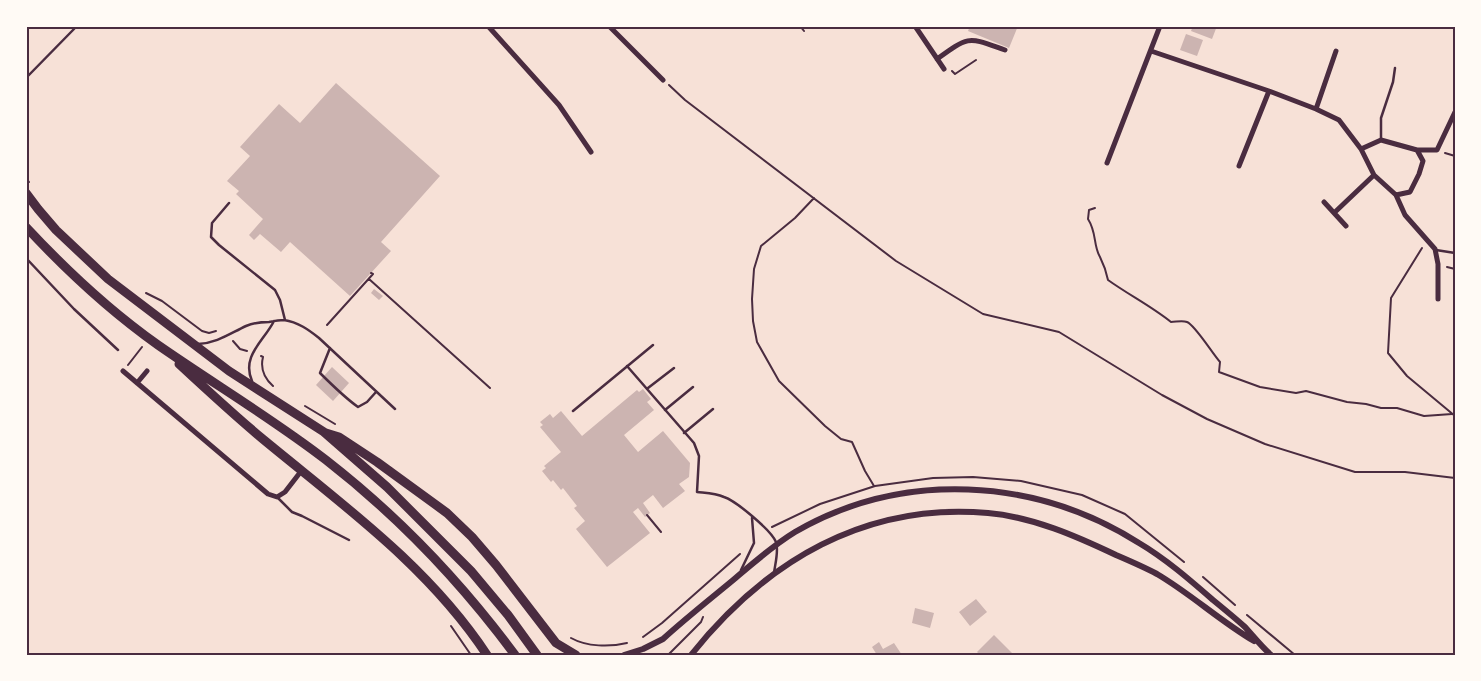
<svg xmlns="http://www.w3.org/2000/svg" width="1481" height="681" font-family="Arial,sans-serif">
	<style>
		.building { fill: #ccb4b1 }
		.lines { fill: none; stroke-linecap: round; stroke-linejoin: round }
		.path { stroke: #4a2c40; stroke-width: 2 }
		.service { stroke: #4a2c40; stroke-width: 2.5 }
		.minor { stroke: #4a2c40; stroke-width: 5 }
		.tertiary { stroke: #4a2c40; stroke-width: 6 }
		.primary { stroke: #4a2c40; stroke-width: 9 }
		.neatline { fill: none; stroke: #4a2c40; stroke-width: 2 }
	</style>
	<rect width="100%" height="100%" fill="#f7e1d7"/>
	<path class="building" d="M 970,26 L 1018,26 L 1009,48 L 968,31 Z
		M 1193,26 L 1217,26 L 1212,39 L 1191,31 Z
		M 1186,34 L 1203,40 L 1197,56 L 1180,50 Z
		M 336,83 L 440,176 L 381,242 L 391,251 L 350,296 L 290,242 L 281,252 L 260,234 L 254,240 L 249,235 L 263,219 L 236,194 L 239,191 L 227,181 L 250,156 L 240,147 L 279,104 L 300,123 Z
		M 374,289 L 383,296 L 379,300 L 371,293 Z
		M 332,367 L 349,383 L 333,401 L 316,385 Z
		M 643,389 L 651,399 L 647,402 L 654,410 L 624,435 L 638,452 L 663,431 L 690,463 L 689,477 L 679,484 L 685,491 L 663,508 L 653,495 L 643,503 L 650,513 L 645,517 L 638,508 L 633,512 L 650,533 L 607,567 L 576,529 L 585,521 L 574,508 L 577,506 L 563,488 L 561,490 L 553,480 L 551,482 L 542,471 L 546,468 L 544,466 L 561,452 L 540,427 L 543,425 L 540,422 L 550,414 L 553,418 L 561,411 L 582,436 L 637,390 L 639,392 Z
		M 976,599 L 987,612 L 970,626 L 959,612 Z
		M 915,608 L 934,613 L 930,628 L 912,623 Z
		M 994,635 L 1014,655 L 980,655 L 977,652 Z
		M 879,642 L 883,649 L 894,643 L 902,655 L 877,655 L 872,647 Z"/>
	<g class="lines">
		<path class="path" d="M 800,26 L 804,31
			M 952,71 L 955,74 L 976,60
			M 669,85 L 685,100 L 896,261 L 983,314 L 1059,332 L 1162,395 L 1207,419 L 1265,444 L 1355,472 L 1405,472 L 1455,478
			M 1445,153 L 1455,156
			M 26,178 L 29,182
			M 814,198 L 795,218 L 761,246 L 754,269 L 752,299 L 753,321 L 757,342 L 779,381 L 825,426 L 841,439 L 852,442 L 865,471 L 874,486
			M 1095,208 L 1089,210 L 1088,219 C 1097,233 1093,245 1100,257 C 1104,265 1106,270 1108,280 C 1129,295 1151,306 1171,322 C 1176,322 1182,320 1187,322 C 1195,325 1212,353 1220,362 L 1219,372 L 1260,387 L 1296,393 L 1306,391 L 1347,402 L 1366,404 L 1381,408 L 1397,408 L 1424,416 L 1452,414
			M 1422,248 L 1391,298 L 1388,353 L 1407,376 L 1455,416
			M 1447,267 L 1455,269
			M 369,279 L 490,388
			M 146,293 L 162,301 L 202,331 L 209,333 L 216,331
			M 327,325 L 373,274 L 371,273
			M 233,341 L 240,349 L 247,351
			M 261,356 L 263,357 C 260,369 264,378 273,386
			M 128,365 L 142,347
			M 305,406 L 335,424
			M 647,515 L 661,532
			M 772,527 L 820,504 L 875,486 L 933,478 L 973,477 L 1021,481 L 1082,495 L 1125,514 L 1184,562
			M 1203,577 L 1235,605
			M 1247,615 L 1295,655
			M 451,626 L 471,655
			M 643,637 L 662,623 L 740,554
			M 571,638 C 587,647 610,647 627,643
			M 668,655 L 701,622 L 703,617"/>
		<path class="service" d="M 26,78 L 74,29
			M 1381,139 L 1381,118 L 1393,82 L 1395,68
			M 229,203 L 212,223 L 211,237 L 219,245 L 275,290 L 280,300 L 285,320
			M 1436,250 L 1455,253
			M 26,258 L 74,309 L 118,350
			M 198,344 C 217,343 229,334 246,326 C 253,323 261,322 269,322 C 274,321 279,320 284,320 C 298,322 309,330 319,338 L 395,409
			M 330,348 L 320,373 C 332,385 344,397 358,407 L 367,402 L 376,392
			M 627,366 L 694,443 L 699,456 L 697,492 C 706,493 715,493 724,497 C 736,501 771,530 776,542 C 779,551 775,564 774,573
			M 252,381 C 241,356 264,341 274,321
			M 648,388 L 674,368
			M 665,410 L 693,387
			M 573,411 L 653,345
			M 684,433 L 713,409
			M 278,498 L 292,512 L 302,516 L 349,540
			M 741,570 L 754,543 L 752,518"/>
		<path class="minor" d="M 488,26 L 559,105 L 591,152
			M 609,26 L 663,80
			M 915,26 L 944,69
			M 1151,51 L 1269,91 L 1316,109 L 1339,120 L 1361,149 L 1374,175 L 1396,195 L 1405,215 L 1435,249 L 1438,264 L 1438,299
			M 937,59 C 970,35 968,37 1005,50
			M 1316,109 L 1336,51
			M 1361,149 L 1381,140 L 1417,150 L 1437,150 L 1455,112
			M 1107,163 L 1160,26
			M 1239,166 L 1269,91
			M 1396,195 L 1410,192 L 1419,174 L 1423,161 L 1417,150
			M 1324,202 L 1346,226
			M 1334,213 L 1374,175
			M 123,371 L 268,494 L 277,497 L 285,492 L 302,470
			M 137,383 L 147,371"/>
		<path class="tertiary" d="M 624,655 L 643,649 L 663,639 C 685,619 709,600 732,581 C 752,564 772,546 795,532 C 902,470 1035,477 1139,543 C 1166,559 1190,580 1213,600 C 1224,609 1235,618 1245,627 C 1254,637 1261,646 1271,655
			M 691,655 C 766,561 865,502 988,513 C 1033,517 1076,536 1116,555 C 1130,561 1144,567 1157,574 C 1191,594 1220,621 1254,641"/>
		<path class="primary" d="M 26,193 L 38,209 L 56,230 L 108,279 L 229,371 L 324,432 L 387,487 L 471,571 L 508,615 L 537,655
			M 26,227 C 66,270 110,311 158,345 C 214,384 273,419 326,460 C 398,516 461,582 515,655
			M 179,364 C 207,390 235,416 264,440 C 344,506 429,567 487,655
			M 326,433 L 339,437 L 377,462 L 447,513 L 472,537 L 496,565 L 556,643 L 576,655"/>
	</g>
	<rect width="1481" height="681" fill="none" stroke="#fffaf5" stroke-width="55"/>
	<rect x="28" y="28" width="1426" height="626" class="neatline"/>
</svg>
